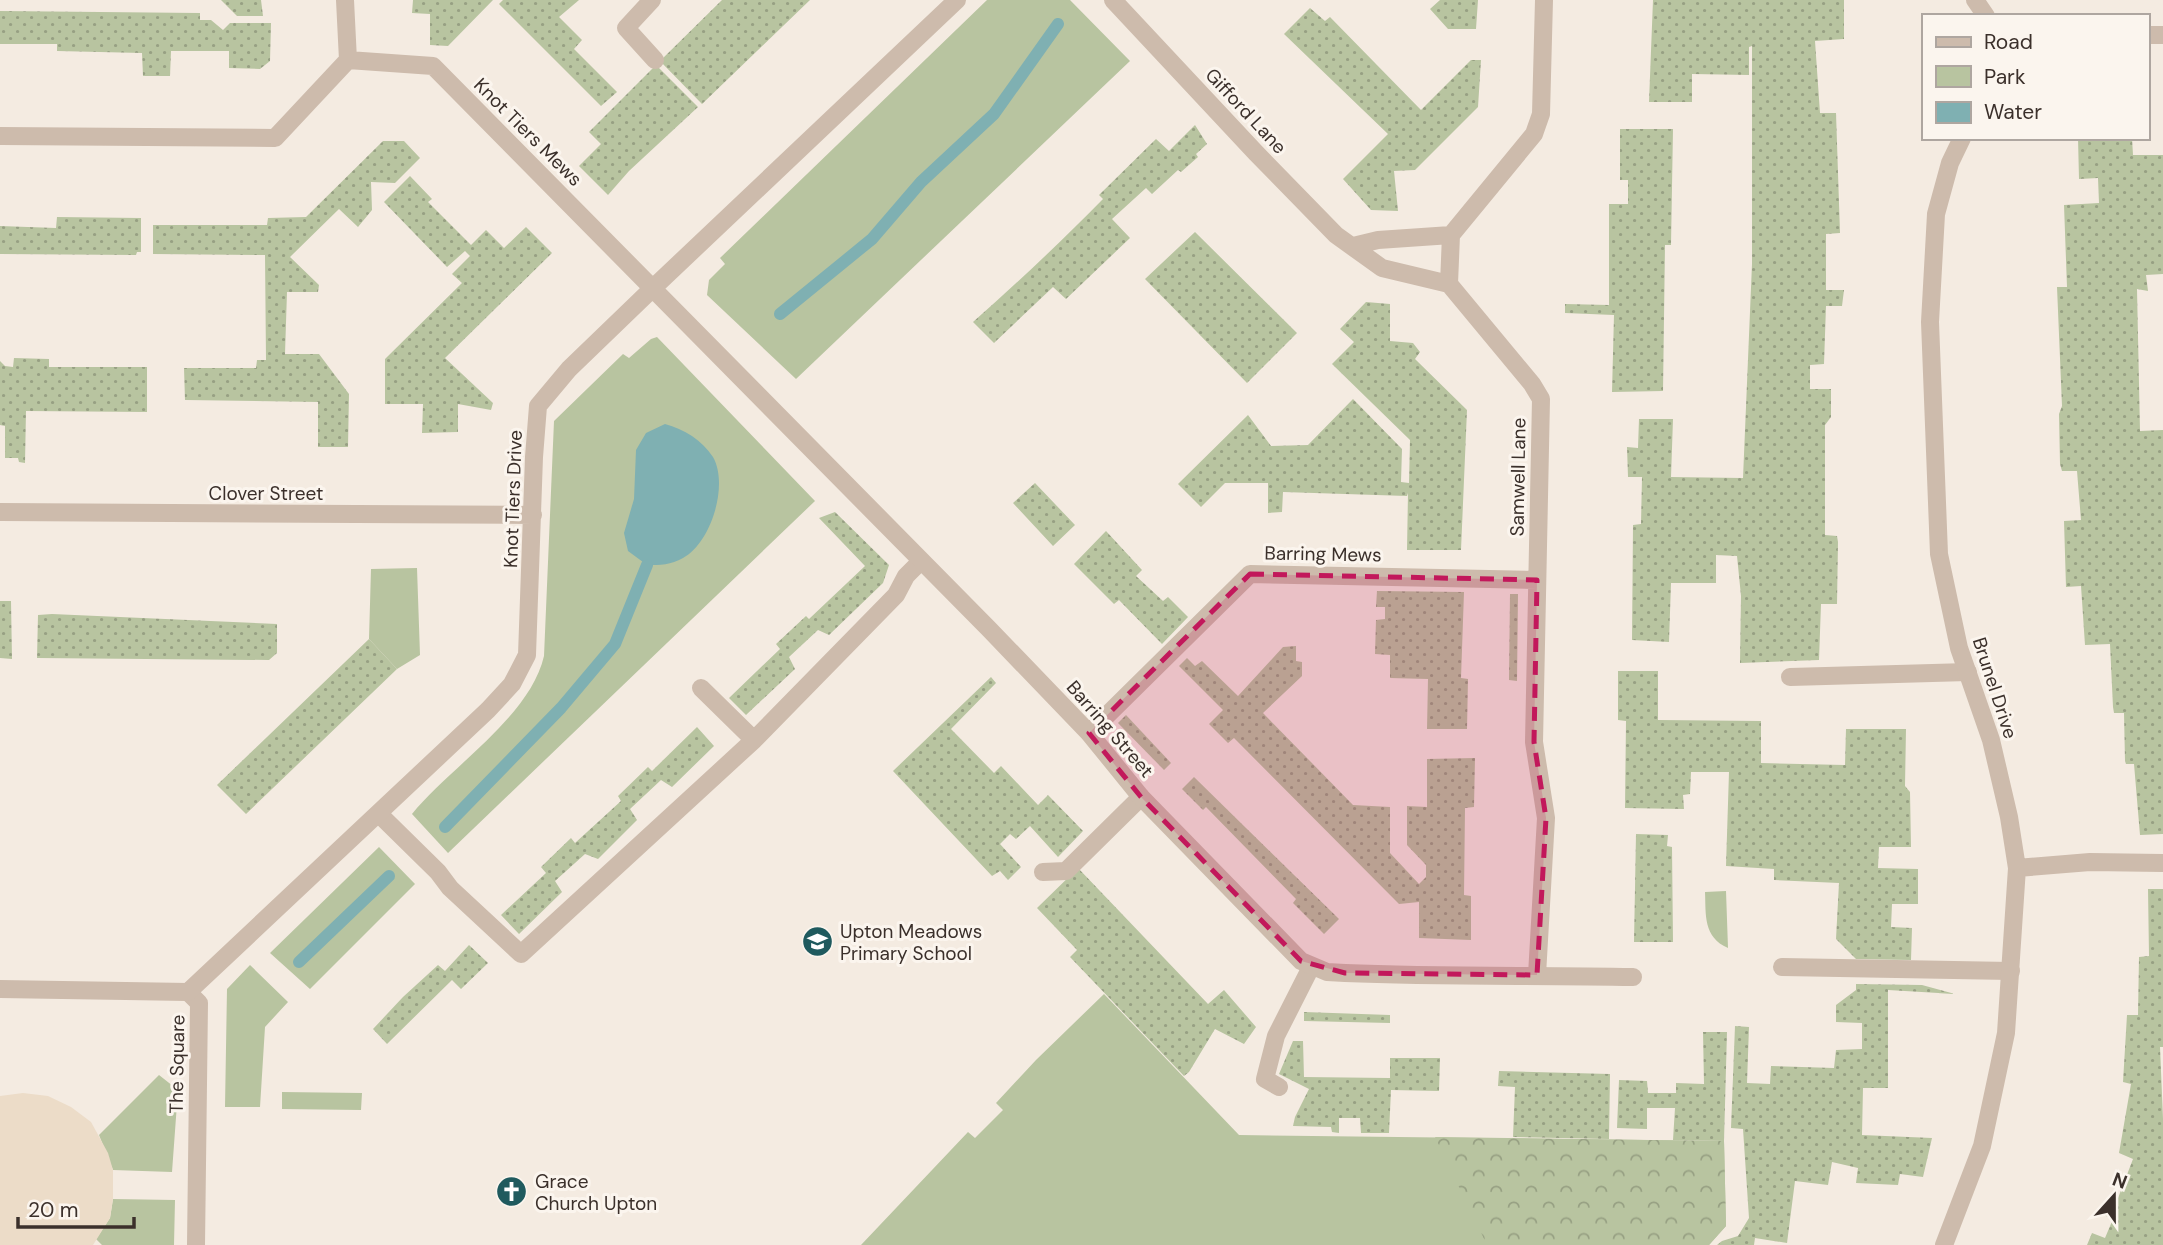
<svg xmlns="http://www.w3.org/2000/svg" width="2163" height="1245" font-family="'DM Sans',sans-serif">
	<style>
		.green { fill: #b8c4a0 }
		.forest { fill: url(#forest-crowns) }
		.garden { fill: url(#garden-dots) }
		.plaza { fill: #ecdcc8 }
		.water { fill: #7fb0b2 }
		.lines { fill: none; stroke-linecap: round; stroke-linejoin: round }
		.stream { stroke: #7fb0b2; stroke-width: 12 }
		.service { stroke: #cdbbac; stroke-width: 18 }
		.pedestrian { stroke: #cdbbac; stroke-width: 18 }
		.minor { stroke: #cdbbac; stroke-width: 18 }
		.marked { fill: #c2185b; fill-opacity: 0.2; stroke: #c2185b; stroke-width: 5; stroke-dasharray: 14 9; stroke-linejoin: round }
		.labels { text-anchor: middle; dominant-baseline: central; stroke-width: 6; stroke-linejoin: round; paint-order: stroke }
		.street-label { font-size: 19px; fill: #3b302b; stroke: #fbf5ee }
		.poi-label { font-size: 19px; fill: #3b302b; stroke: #fbf5ee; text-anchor: start }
	</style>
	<defs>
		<pattern id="forest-crowns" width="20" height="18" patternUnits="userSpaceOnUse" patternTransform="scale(1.75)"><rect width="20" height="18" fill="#b8c4a0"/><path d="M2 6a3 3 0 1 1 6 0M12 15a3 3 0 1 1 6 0" fill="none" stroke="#97a083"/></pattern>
		<pattern id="garden-dots" width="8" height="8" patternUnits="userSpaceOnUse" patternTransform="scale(1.75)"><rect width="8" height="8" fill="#b8c4a0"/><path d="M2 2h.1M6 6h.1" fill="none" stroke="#97a083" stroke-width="1.8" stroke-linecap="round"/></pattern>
	</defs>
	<rect width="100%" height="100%" fill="#f4ebe1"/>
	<path class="green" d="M 987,0 L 1070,0 L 1130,61 L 796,379 L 707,295 L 709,280 L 725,264 L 720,258 Z
		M 657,337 L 815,501 L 448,853 L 412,814 C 451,766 530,717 544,656 L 554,421 L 623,354 L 629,358 L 651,339 Z
		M 417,568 L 420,655 L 397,669 L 369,639 L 371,569 Z
		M 379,847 L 415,884 L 310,989 L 270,953 Z
		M 1726,891 L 1728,948 C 1703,937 1706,915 1705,892 Z
		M 250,965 L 288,1002 L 265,1027 L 260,1107 L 225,1107 L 227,989 Z
		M 1104,994 L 1239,1135 L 1724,1141 L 1726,1226 L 1709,1245 L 861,1245 L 968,1132 L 975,1138 L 1003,1110 L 996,1103 L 1036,1060 Z
		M 159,1075 L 178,1090 L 172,1172 L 113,1170 L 99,1135 Z
		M 282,1092 L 362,1093 L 361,1110 L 282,1109 Z
		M 113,1199 L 175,1200 L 174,1245 L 102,1245 L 96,1239 L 110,1218 Z"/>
	<path class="forest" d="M 1435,1137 L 1724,1141 L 1726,1226 L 1709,1245 L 1487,1245 Z"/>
	<path class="garden" d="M 221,0 L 261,0 L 263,16 L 237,16 Z
		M 413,0 L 493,0 L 448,46 L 430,45 L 430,14 L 412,13 Z
		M 503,0 L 579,0 L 559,17 L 582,40 L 574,49 L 617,92 L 601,106 L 499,4 Z
		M 722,0 L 810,0 L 702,104 L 660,61 Z
		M 1440,0 L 1478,0 L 1476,29 L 1448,29 L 1430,9 Z
		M 1653,0 L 1844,0 L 1844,39 L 1815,41 L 1820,113 L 1836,113 L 1840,233 L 1826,234 L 1826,290 L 1844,290 L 1842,306 L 1826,306 L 1824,364 L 1810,365 L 1810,389 L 1831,389 L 1831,417 L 1825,425 L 1825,535 L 1837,536 L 1838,542 L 1837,604 L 1821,604 L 1819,660 L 1740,663 L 1741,596 L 1737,556 L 1716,555 L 1716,583 L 1671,583 L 1669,642 L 1632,640 L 1633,525 L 1641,524 L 1642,477 L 1628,477 L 1627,447 L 1638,448 L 1639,419 L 1673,419 L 1671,477 L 1743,478 L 1752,264 L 1752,46 L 1749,47 L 1749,75 L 1692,74 L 1692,102 L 1649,102 Z
		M 1310,8 L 1325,21 L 1330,17 L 1421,110 L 1471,60 L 1481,60 L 1478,107 L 1415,170 L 1394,171 L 1398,211 L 1371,210 L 1343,179 L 1388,134 L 1284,34 Z
		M 0,11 L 200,13 L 200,20 L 211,20 L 223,30 L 230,23 L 271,23 L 270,61 L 260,69 L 229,68 L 229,51 L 171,51 L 170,76 L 143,76 L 142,53 L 57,51 L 57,44 L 0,44 Z
		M 656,65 L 698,107 L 629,171 L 608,195 L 579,166 L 601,144 L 589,132 Z
		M 1195,125 L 1207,144 L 1196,154 L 1198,157 L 1181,172 L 1178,170 L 1152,194 L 1146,188 L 1112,219 L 1130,238 L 1066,299 L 1053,287 L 994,343 L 973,322 C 1018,282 1061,242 1103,199 L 1099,195 L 1156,139 L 1169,151 Z
		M 1620,129 L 1673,129 L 1671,245 L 1665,245 L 1663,391 L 1612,392 L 1614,315 L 1565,313 L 1565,304 L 1609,305 L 1609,204 L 1628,204 L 1628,180 L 1620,180 Z
		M 2078,138 L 2132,138 L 2133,155 L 2163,155 L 2163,274 L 2146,275 L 2148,291 L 2137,289 L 2140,431 L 2163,430 L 2163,834 L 2140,835 L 2134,764 L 2126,764 L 2125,761 L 2124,713 L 2114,713 L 2113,707 L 2110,644 L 2085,645 L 2081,586 L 2066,587 L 2064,521 L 2081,520 L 2077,471 L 2062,471 L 2060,464 L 2059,414 L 2062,406 L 2057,287 L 2067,287 L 2064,205 L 2099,203 L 2098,178 L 2079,179 Z
		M 383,141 L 404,141 L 420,158 L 395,183 L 371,182 L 372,210 L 358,227 L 339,209 L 290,257 L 319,285 L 318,292 L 287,292 L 285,354 L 319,354 L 349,394 L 348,447 L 318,447 L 318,402 L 185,400 L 184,368 L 256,368 L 257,360 L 266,360 L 265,255 L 153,254 L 153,225 L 267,225 L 268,218 L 306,217 Z
		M 410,176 L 432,199 L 428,202 L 471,245 L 486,230 L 504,248 L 526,227 L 552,253 L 445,358 L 493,403 L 491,410 L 458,404 L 458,432 L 422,433 L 423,404 L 385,404 L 385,359 L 462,283 L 452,274 L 470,256 L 465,251 L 447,267 L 384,202 Z
		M 57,217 L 141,218 L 141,252 L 137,252 L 136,255 L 0,254 L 0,226 L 56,228 Z
		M 1195,232 L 1297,333 L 1247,383 L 1145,279 Z
		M 1366,302 L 1390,304 L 1390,341 L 1413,343 L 1420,352 L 1415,359 L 1467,410 L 1461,550 L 1407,550 L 1408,493 L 1407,496 L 1283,492 L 1282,512 L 1268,513 L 1268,483 L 1225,483 L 1201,507 L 1178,484 L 1248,415 L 1271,446 L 1308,445 L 1353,399 L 1402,449 L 1401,482 L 1409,483 L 1410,440 L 1332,364 L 1354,342 L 1340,329 Z
		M 14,358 L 49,359 L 49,367 L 147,367 L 147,412 L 26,411 L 25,463 L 19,462 L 18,458 L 5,458 L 5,426 L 0,425 L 0,361 L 5,366 L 13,367 Z
		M 1035,483 L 1075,525 L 1053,546 L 1013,503 Z
		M 835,512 L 889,565 L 883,583 L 829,635 L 818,630 L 789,657 L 795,669 L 746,715 L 729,698 L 780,649 L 776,644 L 806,616 L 809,619 L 865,566 L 819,518 Z
		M 1106,531 L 1142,570 L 1136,576 L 1163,601 L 1168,597 L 1188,617 L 1162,644 L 1119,600 L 1114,604 L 1074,564 Z
		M 1377,591 L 1464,592 L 1461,678 L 1468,679 L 1467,729 L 1427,729 L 1428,679 L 1390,678 L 1390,655 L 1375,654 L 1376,620 L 1385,619 L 1385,607 L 1376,607 Z
		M 1510,594 L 1518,594 L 1517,681 L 1509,680 Z
		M 0,601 L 11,601 L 12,659 L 0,658 Z
		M 52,614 L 277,624 L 277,653 L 269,660 L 37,658 L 38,615 Z
		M 369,639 L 397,669 L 246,814 L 217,785 Z
		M 1296,646 L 1296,661 L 1302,662 L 1302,676 L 1263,713 L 1353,805 L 1390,807 L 1390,853 L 1419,884 L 1426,877 L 1426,865 L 1407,845 L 1407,806 L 1427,807 L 1427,759 L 1475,758 L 1474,807 L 1465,808 L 1464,895 L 1471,896 L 1471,940 L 1419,938 L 1419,902 L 1399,904 L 1234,738 L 1228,743 L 1209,724 L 1223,710 L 1179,666 L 1187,658 L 1195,666 L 1202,661 L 1238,696 L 1283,647 Z
		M 1618,671 L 1658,671 L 1658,720 L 1761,721 L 1761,763 L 1845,765 L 1846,729 L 1906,729 L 1905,786 L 1910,792 L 1911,847 L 1879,847 L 1878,868 L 1918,869 L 1918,904 L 1892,904 L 1891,927 L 1912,928 L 1911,960 L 1856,959 L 1836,939 L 1839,883 L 1774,880 L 1774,869 L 1726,866 L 1729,772 L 1691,772 L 1690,794 L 1683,795 L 1684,809 L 1625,808 L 1626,721 L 1618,720 Z
		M 991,677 L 996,683 L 951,729 L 994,773 L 1001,766 L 1038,805 L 1048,795 L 1083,831 L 1058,857 L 1030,826 L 1016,839 L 1010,834 L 1000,844 L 1021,867 L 1008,880 L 1000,871 L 992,876 L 893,771 Z
		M 1126,715 L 1171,763 L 1164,770 L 1118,723 Z
		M 697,727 L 714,746 L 672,787 L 661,780 L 630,809 L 637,820 L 598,859 L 585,854 L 555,881 L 562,892 L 519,934 L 501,915 L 546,873 L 541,867 L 571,838 L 575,843 L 621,801 L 618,796 L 648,767 L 652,771 Z
		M 1194,777 L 1339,919 L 1324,934 L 1293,903 L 1296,899 L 1206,807 L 1203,810 L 1182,789 Z
		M 1636,834 L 1668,835 L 1667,846 L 1672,847 L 1673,942 L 1634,942 Z
		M 1078,868 L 1208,1004 L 1224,990 L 1256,1027 L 1244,1044 L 1215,1029 L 1189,1072 L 1184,1076 L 1070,957 L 1077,950 L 1037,908 Z
		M 2148,889 L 2163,889 L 2163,1047 L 2160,1047 L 2163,1119 L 2163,1245 L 2087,1245 L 2092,1233 L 2105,1238 L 2113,1219 L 2099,1213 L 2103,1202 L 2115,1206 L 2133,1159 L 2119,1153 L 2131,1084 L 2123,1082 L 2127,1015 L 2138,1015 L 2139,957 L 2149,956 Z
		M 469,945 L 488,963 L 461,989 L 452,980 L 387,1044 L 373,1029 L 403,997 L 438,965 L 445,971 Z
		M 1856,984 L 1922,985 L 1955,994 L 1888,990 L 1888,1088 L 1863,1088 L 1862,1135 L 1932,1138 L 1923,1177 L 1900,1174 L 1898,1185 L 1856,1183 L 1858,1168 L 1832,1162 L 1828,1185 L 1795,1181 L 1787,1243 L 1755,1238 L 1754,1245 L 1717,1245 L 1722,1241 L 1738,1236 L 1749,1218 L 1743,1129 L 1731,1128 L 1735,1026 L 1749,1027 L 1747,1083 L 1770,1084 L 1771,1066 L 1834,1068 L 1836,1050 L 1862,1049 L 1862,1023 L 1836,1022 L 1836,1005 L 1856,990 Z
		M 1304,1012 L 1390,1015 L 1390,1023 L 1304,1021 Z
		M 1703,1032 L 1727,1032 L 1724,1141 L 1673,1140 L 1675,1108 L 1647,1108 L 1647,1129 L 1617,1128 L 1619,1080 L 1647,1081 L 1648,1093 L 1676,1093 L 1676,1083 L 1704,1084 Z
		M 1293,1041 L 1303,1041 L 1304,1077 L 1390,1078 L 1390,1058 L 1440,1058 L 1439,1091 L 1391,1090 L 1389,1133 L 1361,1133 L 1360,1118 L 1339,1118 L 1339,1133 L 1332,1132 L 1331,1127 L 1293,1126 L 1295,1117 L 1309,1089 L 1279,1074 Z
		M 1499,1071 L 1610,1074 L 1609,1139 L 1513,1137 L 1515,1087 L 1498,1086 Z"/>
	<path class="plaza" d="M 23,1093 L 48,1096 L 71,1107 L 91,1122 L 108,1153 L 113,1170 L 113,1199 L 110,1218 L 93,1245 L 0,1245 L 0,1096 Z"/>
	<path class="water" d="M 665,424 C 684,429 702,440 713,457 C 729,485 711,543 683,558 C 671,565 660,565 647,565 L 628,551 L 624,533 L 634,499 L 636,450 L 646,433 Z"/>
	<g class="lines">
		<path class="stream" d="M 780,314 L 872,239 L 921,182 L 994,114 L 1058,24
			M 445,827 L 561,708 L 615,644 L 647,565
			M 299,962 L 389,876"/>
		<path class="service" d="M 652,0 L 626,28 L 655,60
			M 1790,677 L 1968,672
			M 701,688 L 754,740
			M 379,814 L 438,872 L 450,888 L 521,954 L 754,740 L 896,595 L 906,576 L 921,561
			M 1043,872 L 1066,871 L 1141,797
			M 1782,967 L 2011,971
			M 1279,1087 L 1265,1079 L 1276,1036 L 1311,967"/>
		<path class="pedestrian" d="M 188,992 L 199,1003 L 196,1245"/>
		<path class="minor" d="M 1113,0 L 1256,153 L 1336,235 L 1382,268 L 1449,284
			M 1975,0 L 1986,16
			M 2147,35 L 2163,35
			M 348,60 L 433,66 L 989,629 L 1089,733 L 1141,797 L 1301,961 L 1327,972 L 1345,973 C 1441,977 1537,975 1633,977
			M 0,136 L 275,138 L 348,60 L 345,0
			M 1353,246 L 1378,240 L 1451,235
			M 0,512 L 533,515
			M 1089,733 L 1250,574 L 1537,580
			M 2017,868 L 2090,862 L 2163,863
			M 1537,975 L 1546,818 L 1534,742 L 1541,399 L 1532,384 L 1449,284 L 1451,235 L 1534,134 L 1541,114 L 1544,0
			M 0,989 L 188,992 L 488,710 L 512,684 L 527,655 L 534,457 L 538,406 L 569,369 L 653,288 L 957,0
			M 1944,1245 L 1982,1146 L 2006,1033 L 2017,868 L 2009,817 L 1991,740 L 1959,648 L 1939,554 L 1930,322 L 1936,214 L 1950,163 L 1962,138"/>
	</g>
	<path class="marked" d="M 1250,574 L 1537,580 L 1534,742 L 1546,818 L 1537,975 L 1345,973 L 1301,961 L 1141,797 L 1089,733 Z"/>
	<defs>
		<symbol id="school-disc" viewBox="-11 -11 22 22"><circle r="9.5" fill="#1f5a5e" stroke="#fbf5ee"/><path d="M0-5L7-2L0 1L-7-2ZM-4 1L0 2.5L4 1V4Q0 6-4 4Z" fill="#fff"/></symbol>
		<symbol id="church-disc" viewBox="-11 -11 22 22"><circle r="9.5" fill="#1f5a5e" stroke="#fbf5ee"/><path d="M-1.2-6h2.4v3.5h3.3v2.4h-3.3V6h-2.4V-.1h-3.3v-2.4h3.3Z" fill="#fff"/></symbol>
	</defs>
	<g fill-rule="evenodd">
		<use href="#school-disc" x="800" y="924" width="35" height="35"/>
		<use href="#church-disc" x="494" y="1174" width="35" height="35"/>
	</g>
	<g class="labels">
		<g class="street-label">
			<text transform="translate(1246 111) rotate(47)">Gifford Lane</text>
			<text transform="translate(528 132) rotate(45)">Knot Tiers Mews</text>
			<text transform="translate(1518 477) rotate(-89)">Samwell Lane</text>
			<text x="266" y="493">Clover Street</text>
			<text transform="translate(513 499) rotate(-88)">Knot Tiers Drive</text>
			<text transform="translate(1323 554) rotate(1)">Barring Mews</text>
			<text transform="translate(1995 688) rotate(72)">Brunel Drive</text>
			<text transform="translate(1110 729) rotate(49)">Barring Street</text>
			<text transform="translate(177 1064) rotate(-89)">The Square</text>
		</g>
		<g class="poi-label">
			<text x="840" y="931">Upton Meadows<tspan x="840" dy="22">Primary School</tspan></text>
			<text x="535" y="1181">Grace<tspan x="535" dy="22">Church Upton</tspan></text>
		</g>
	</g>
	<rect x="1922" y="14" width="228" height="126" fill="#fbf5ee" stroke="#aea6a0" stroke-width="2"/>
	<rect x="1936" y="37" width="35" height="10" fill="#cdbbac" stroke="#aea6a0" stroke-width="2"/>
	<text x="1984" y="49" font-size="21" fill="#3b302b">Road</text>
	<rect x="1936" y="66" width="35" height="21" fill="#b8c4a0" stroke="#aea6a0" stroke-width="2"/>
	<text x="1984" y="84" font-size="21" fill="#3b302b">Park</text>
	<rect x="1936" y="102" width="35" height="21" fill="#7fb0b2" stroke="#aea6a0" stroke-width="2"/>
	<text x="1984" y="119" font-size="21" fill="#3b302b">Water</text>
	<g transform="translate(2114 1196) rotate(21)" stroke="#fbf5ee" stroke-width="5" paint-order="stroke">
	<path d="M0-5L12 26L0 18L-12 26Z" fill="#3b302b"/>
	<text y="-10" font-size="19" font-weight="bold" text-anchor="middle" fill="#3b302b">N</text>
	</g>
	<path d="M18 1217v10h116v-10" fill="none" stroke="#3b302b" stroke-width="3.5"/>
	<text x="28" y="1217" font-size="21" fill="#3b302b" stroke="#fbf5ee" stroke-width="5" paint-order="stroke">20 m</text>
</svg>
